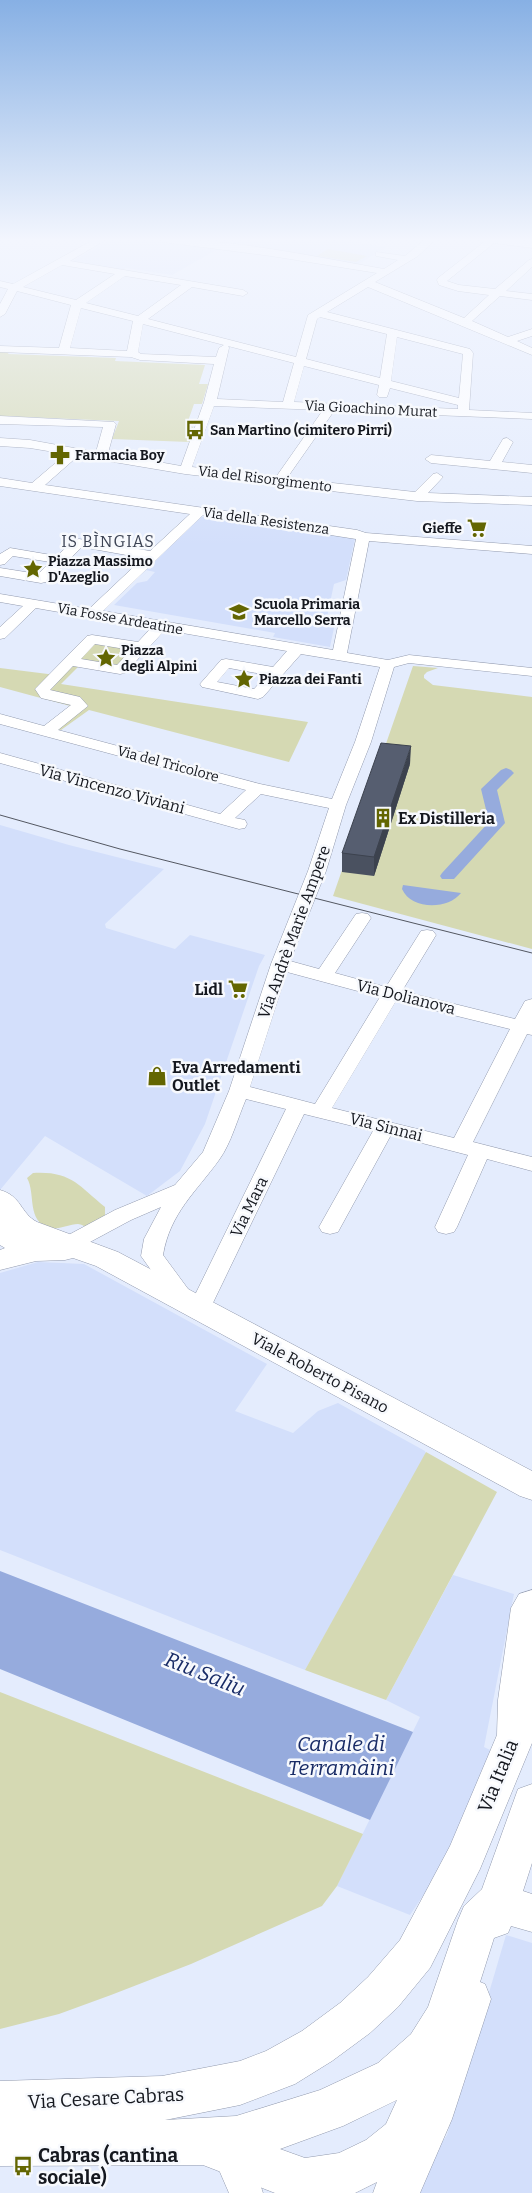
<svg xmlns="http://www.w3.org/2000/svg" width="532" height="2193" font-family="Bitter,serif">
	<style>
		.built { fill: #d3dffb }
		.green { fill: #d5d9b3 }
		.water { fill: #96abdd }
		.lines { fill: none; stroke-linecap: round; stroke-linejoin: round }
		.canal { fill: #96abdd; fill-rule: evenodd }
		.street-casing { stroke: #929aae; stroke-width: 1 }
		.secondary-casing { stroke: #929aae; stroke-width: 1 }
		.street { fill: #fff; fill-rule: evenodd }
		.secondary { fill: #fff; fill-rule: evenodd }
		.tram { stroke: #535761; stroke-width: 1 }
		.wall { fill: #4a5160 }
		.shaded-wall { fill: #3c424e }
		.building { fill: #565e70; stroke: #3c424e }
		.labels { text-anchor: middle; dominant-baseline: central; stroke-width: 5; stroke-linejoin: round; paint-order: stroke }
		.far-street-label { font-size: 14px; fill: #15181f; stroke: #f7f9fd }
		.far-poi-label { font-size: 14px; font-weight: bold; fill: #15181f; stroke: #f7f9fd; text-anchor: start }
		.far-quarter-label { font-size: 16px; letter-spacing: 1px; fill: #3c4354; stroke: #f7f9fd }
		.street-label { font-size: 16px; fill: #15181f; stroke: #f7f9fd }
		.poi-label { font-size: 16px; font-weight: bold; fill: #15181f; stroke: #f7f9fd; text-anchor: start }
		.near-street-label { font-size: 19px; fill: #15181f; stroke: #f7f9fd }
		.near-poi-label { font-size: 19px; font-weight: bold; fill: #15181f; stroke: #f7f9fd; text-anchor: start }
		.near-water-label { font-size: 21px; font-style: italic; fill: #182b66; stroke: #f7f9fd }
	</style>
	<rect width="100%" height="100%" fill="#e4ecfd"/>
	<path class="built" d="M 112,239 L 150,239 L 218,249 L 172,275 L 126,268 L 121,270 L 71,262 Z
		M 240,239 L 364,239 L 359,243 L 386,247 L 357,265 L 230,245 Z
		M 207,516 L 355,538 L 346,580 L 334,584 L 327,617 L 335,623 L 330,647 L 273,637 L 275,633 L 114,605 L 137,583 L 147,581 L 155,572 L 146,570 L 200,517 Z
		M 0,825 L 69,845 L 164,869 L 105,924 L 106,928 L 175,949 L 190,935 L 265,955 L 259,966 L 205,1124 L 180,1171 L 147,1196 L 45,1136 L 0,1190 Z
		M 38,1262 L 84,1264 L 267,1364 L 235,1411 L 293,1433 L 318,1411 L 338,1403 L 425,1451 L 426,1455 L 305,1670 L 0,1550 L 0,1273 Z
		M 453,1575 L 514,1594 L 484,1747 L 492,1751 L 441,1869 L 410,1915 L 337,1886 L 420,1717 L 386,1700 Z
		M 506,1935 L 532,1943 L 532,2193 L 409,2193 L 447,2135 Z"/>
	<path class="green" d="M 328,249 L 367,256 L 356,262 L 317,256 Z
		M 0,351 L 9,352 L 8,354 L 116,358 L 115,361 L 205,365 L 199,384 L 208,384 L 202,404 L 194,404 L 187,424 L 193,427 L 189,442 L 112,439 L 119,421 L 0,416 Z
		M 92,639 L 141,647 L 120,670 L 82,663 L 61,684 L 308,722 L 289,762 L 89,710 L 61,730 L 47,727 L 74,707 L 0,687 L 0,668 L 56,675 Z
		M 413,666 L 438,668 L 427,672 L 424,675 L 424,678 L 433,685 L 532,697 L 532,949 L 333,896 Z
		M 33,1173 C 71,1171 78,1185 105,1207 L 105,1216 L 89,1228 C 86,1227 81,1224 78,1224 C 69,1224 59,1230 50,1228 C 26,1222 36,1193 27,1178 Z
		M 426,1452 L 497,1492 L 386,1700 L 305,1670 Z
		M 0,1692 L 363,1834 L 337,1886 L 322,1906 L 191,1964 L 111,1995 L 59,2014 L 0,2029 Z"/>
	<path class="water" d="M 403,885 L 461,893 C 448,910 411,910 402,889 Z
		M 0,1571 L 413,1732 L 370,1820 L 0,1669 Z"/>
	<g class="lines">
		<path class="canal" d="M 506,768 L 511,770 L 514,773 L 497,790 L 505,823 L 454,879 L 442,879 L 440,876 L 442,873 L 489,822 L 481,789 L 501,770 Z"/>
		<defs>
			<path id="street" d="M 95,239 L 107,239 L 70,261 L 243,290 L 248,293 L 243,296 L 192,287 L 148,319 L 296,357 L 308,315 L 377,273 L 271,256 L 163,242 L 158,239 C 234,239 310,256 384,269 L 398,260 L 376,256 L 376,252 L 405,256 L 425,239 L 436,239 L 418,256 L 375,282 L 464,318 L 489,295 L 458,291 L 439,285 L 437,280 L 438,278 L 484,242 L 477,239 L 506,239 L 532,242 L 532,248 L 494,243 L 447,281 L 459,285 L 495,289 L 529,260 L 532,259 L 532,267 L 506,291 L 532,294 L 532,300 L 500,296 L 472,321 L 508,337 L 532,329 L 532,336 L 517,341 L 532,348 L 532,355 L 368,287 L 327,312 L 470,349 L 473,353 L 469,410 L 532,413 L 532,419 L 334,411 L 287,478 L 415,492 L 433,474 L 437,473 L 443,477 L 428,493 L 532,497 L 532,505 L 417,501 L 185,474 L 78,456 L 45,485 L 357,530 L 366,533 L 532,546 L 532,554 L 369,541 L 347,653 L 388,660 L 409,655 L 532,668 L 532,676 L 409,663 L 394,667 L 371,742 L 346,805 L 326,871 L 290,961 L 319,969 L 356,914 L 362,913 L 368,914 L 371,918 L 335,973 L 386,987 L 421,931 L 427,930 L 433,931 L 436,935 L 402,991 L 515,1019 L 525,1001 L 532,999 L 532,1035 L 527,1034 L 473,1142 L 532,1157 L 532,1171 L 487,1159 L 457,1227 L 454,1232 L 446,1234 L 438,1232 L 435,1227 L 468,1155 L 391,1135 L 338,1232 L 330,1234 L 322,1232 L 319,1227 L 373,1131 L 304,1114 L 210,1309 L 207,1315 L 199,1317 L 191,1315 L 188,1309 L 189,1305 L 184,1307 L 176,1305 L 141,1256 L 144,1239 L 161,1207 L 131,1220 L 77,1249 L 69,1251 L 61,1249 L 58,1244 L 61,1239 L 115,1210 L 175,1185 L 203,1152 L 229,1091 L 271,964 L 308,871 L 329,808 L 261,794 L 235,818 L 245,820 L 247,824 L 245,828 L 239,829 L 0,763 L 0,753 L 220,814 L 246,790 L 0,724 L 0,714 L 44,726 L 71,705 L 41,698 L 35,689 L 87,636 L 92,635 L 138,642 L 151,628 L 36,608 L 5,638 L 0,639 L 0,627 L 23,606 L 0,602 L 0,594 L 89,609 L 143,558 L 82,547 L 46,582 L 41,583 L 0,576 L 0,568 L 38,574 L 50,562 L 13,556 L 5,564 L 0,565 L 0,554 L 10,548 L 57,556 L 74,540 L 79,539 L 150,551 L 190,514 L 0,486 L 0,478 L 32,483 L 66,454 L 30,448 L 0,446 L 0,438 L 30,440 L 96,452 L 103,427 L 0,424 L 0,416 L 114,422 L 116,424 L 108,453 L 181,466 L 204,402 L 214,364 L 140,360 L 131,357 L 0,352 L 0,346 L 59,348 L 71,305 L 17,291 L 5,314 L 0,317 L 0,304 L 8,289 L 0,287 L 0,281 L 13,284 ZM 62,265 L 115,274 L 76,300 L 23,287 ZM 125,276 L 181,285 L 138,316 L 86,303 ZM 81,308 L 133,321 L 127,351 L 70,348 ZM 320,317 L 387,334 L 380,378 L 306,359 L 317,319 ZM 143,324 L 224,345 L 219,348 L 216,357 L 141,354 L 138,352 ZM 397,337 L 463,354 L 459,398 L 391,381 ZM 228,346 L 294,363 L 283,402 L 217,399 L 229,348 ZM 304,366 L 379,385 L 377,395 L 379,397 L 387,397 L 390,388 L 458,405 L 458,409 L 294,402 ZM 214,406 L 323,410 L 276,477 L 192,467 ZM 203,515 L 356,539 L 333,650 L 103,611 ZM 165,630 L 287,651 L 273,667 L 226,659 L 221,660 L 200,684 L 202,687 L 207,688 L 258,699 L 263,697 L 301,654 L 380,667 L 355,742 L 332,799 L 260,784 L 58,730 L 88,706 L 80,697 L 50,690 L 73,666 L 120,674 L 125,673 ZM 95,644 L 131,650 L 117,665 L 81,659 ZM 229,668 L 267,675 L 254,689 L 217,682 ZM 287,972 L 380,997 L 315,1104 L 250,1087 ZM 396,1001 L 510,1029 L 454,1138 L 332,1108 ZM 246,1099 L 286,1109 L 194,1297 L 163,1255 C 170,1213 196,1192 219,1160 C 231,1144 238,1117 246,1099 Z
				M 507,438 L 513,442 L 502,462 L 532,465 L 532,473 L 431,463 L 425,459 L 431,455 L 490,461 L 503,439 Z
				M 230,2139 L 242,2144 L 256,2172 L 263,2193 L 229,2193 L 213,2156 L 218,2144 Z"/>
			<path id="secondary" d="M 0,1190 C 22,1196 20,1213 37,1222 L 118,1252 L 532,1471 L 532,1500 L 520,1496 L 96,1266 L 73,1258 L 65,1260 L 36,1261 L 0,1270 L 0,1250 L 5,1248 L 0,1245 Z
				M 532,1590 L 532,1743 L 480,1869 L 430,1968 L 398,2007 L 370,2033 L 332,2061 L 295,2084 L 240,2105 L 165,2120 L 236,2116 L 320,2090 L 378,2063 L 411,2034 L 428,2007 L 458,1920 L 464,1906 L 482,1889 L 518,1789 L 532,1784 L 532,1863 L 523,1891 L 532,1894 L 532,1932 L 511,1926 L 508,1933 L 494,1938 L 480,1982 L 485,1984 L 491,1999 L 452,2119 L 420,2193 L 373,2193 L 377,2182 L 355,2193 L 275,2193 L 203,2165 L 0,2166 L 0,2081 L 162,2076 L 240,2061 L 266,2051 L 302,2031 L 340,2003 L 368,1977 L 400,1940 L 450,1846 L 497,1735 L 498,1700 L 511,1608 L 519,1594 ZM 397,2100 L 386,2124 L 366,2140 L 339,2153 L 305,2158 L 280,2149 L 343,2126 Z"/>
		</defs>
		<use href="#street" class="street-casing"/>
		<use href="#secondary" class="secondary-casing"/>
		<use href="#street" class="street"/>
		<use href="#secondary" class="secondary"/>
		<path class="tram" d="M 0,815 L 120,849 L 532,953"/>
	</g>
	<path class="wall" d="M 410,764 L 374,876 L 342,872 L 342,853 Z"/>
	<path class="shaded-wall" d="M 411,746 L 410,764 L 374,876 L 374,857 Z"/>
	<path class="building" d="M 381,743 L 411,746 L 374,857 L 342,853 Z"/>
	<linearGradient id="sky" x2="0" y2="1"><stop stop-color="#87b0e4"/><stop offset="0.44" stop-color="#f3f6fe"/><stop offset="1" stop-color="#f3f6fe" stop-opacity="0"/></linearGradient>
	<rect width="532" height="546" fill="url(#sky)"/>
	<defs>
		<symbol id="bus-bare" viewBox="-9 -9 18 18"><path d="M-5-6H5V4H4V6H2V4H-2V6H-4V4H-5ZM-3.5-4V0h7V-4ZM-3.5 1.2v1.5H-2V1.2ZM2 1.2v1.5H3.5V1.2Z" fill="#636602" stroke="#f7f9fd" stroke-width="2.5" paint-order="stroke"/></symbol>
		<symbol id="pharmacy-bare" viewBox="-9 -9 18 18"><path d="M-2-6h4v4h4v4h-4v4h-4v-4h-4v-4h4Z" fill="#636602" stroke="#f7f9fd" stroke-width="2.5" paint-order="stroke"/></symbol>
		<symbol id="supermarket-bare" viewBox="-9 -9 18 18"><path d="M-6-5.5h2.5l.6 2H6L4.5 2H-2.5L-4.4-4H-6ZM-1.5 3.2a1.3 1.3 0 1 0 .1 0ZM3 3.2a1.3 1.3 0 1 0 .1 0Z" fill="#636602" stroke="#f7f9fd" stroke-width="2.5" paint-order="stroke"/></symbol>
		<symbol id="sight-bare" viewBox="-9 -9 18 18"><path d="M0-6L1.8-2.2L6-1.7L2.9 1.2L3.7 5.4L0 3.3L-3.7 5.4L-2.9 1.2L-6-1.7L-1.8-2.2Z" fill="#636602" stroke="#f7f9fd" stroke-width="2.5" paint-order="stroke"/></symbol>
		<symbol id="school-bare" viewBox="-9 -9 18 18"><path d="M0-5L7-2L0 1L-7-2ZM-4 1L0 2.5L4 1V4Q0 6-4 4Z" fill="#636602" stroke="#f7f9fd" stroke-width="2.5" paint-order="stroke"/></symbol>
		<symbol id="building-bare" viewBox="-9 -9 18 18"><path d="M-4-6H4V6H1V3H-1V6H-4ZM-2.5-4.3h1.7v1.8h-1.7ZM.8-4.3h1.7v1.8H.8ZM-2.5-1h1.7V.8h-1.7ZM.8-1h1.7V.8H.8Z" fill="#636602" stroke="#f7f9fd" stroke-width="2.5" paint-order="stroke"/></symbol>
		<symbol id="shop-bare" viewBox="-9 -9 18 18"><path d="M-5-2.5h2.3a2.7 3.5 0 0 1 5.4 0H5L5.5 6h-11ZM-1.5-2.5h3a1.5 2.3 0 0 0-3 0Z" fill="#636602" stroke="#f7f9fd" stroke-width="2.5" paint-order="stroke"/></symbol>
	</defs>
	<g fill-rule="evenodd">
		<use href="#bus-bare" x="181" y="416" width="28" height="28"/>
		<use href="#pharmacy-bare" x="46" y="441" width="28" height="28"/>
		<use href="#supermarket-bare" x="463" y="514" width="28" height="28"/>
		<use href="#sight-bare" x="19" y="555" width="28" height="28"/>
		<use href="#school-bare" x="225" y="598" width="28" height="28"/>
		<use href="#sight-bare" x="92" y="644" width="28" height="28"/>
		<use href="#sight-bare" x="230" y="665" width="28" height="28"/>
		<use href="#building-bare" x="369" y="804" width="28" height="28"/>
		<use href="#supermarket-bare" x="224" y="975" width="28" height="28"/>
		<use href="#shop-bare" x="143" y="1062" width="28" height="28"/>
		<use href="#bus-bare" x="9" y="2152" width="28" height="28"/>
	</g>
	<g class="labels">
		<g class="far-street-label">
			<text transform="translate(371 409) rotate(3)">Via Gioachino Murat</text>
			<text transform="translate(265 479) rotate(7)">Via del Risorgimento</text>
			<text transform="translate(266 521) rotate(8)">Via della Resistenza</text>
			<text transform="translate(120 619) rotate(10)">Via Fosse Ardeatine</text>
			<text transform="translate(168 764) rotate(15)">Via del Tricolore</text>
		</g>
		<g class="far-poi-label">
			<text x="210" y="430">San Martino (cimitero Pirri)</text>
			<text x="75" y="455">Farmacia Boy</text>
			<text x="462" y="528" text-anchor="end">Gieffe</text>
			<text x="48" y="561">Piazza Massimo<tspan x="48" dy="16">D'Azeglio</tspan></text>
			<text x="254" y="604">Scuola Primaria<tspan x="254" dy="16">Marcello Serra</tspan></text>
			<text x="121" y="650">Piazza<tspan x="121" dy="16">degli Alpini</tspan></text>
			<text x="259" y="679">Piazza dei Fanti</text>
		</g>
		<g class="far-quarter-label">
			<text x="108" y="541">IS BÌNGIAS</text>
		</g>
		<g class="street-label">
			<text transform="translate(112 789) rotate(15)">Via Vincenzo Viviani</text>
			<text transform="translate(294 932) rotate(-70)">Via Andrè Marie Ampere</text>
			<text transform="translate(406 997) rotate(14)">Via Dolianova</text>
			<text transform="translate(386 1127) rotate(14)">Via Sinnai</text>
			<text transform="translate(249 1207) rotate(-64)">Via Mara</text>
			<text transform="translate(320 1373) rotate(28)">Viale Roberto Pisano</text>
		</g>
		<g class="poi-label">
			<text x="398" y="818">Ex Distilleria</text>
			<text x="223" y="989" text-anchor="end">Lidl</text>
			<text x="172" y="1067">Eva Arredamenti<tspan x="172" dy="18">Outlet</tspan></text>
		</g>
		<g class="near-street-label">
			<text transform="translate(498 1776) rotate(-68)">Via Italia</text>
			<text transform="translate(106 2098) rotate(-3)">Via Cesare Cabras</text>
		</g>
		<g class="near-poi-label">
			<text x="38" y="2155">Cabras (cantina<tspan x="38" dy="22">sociale)</tspan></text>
		</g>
		<g class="near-water-label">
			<text transform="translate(205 1674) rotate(22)">Riu Saliu</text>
			<text x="341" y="1744">Canale di<tspan x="341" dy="24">Terramàini</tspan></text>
		</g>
	</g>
</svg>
